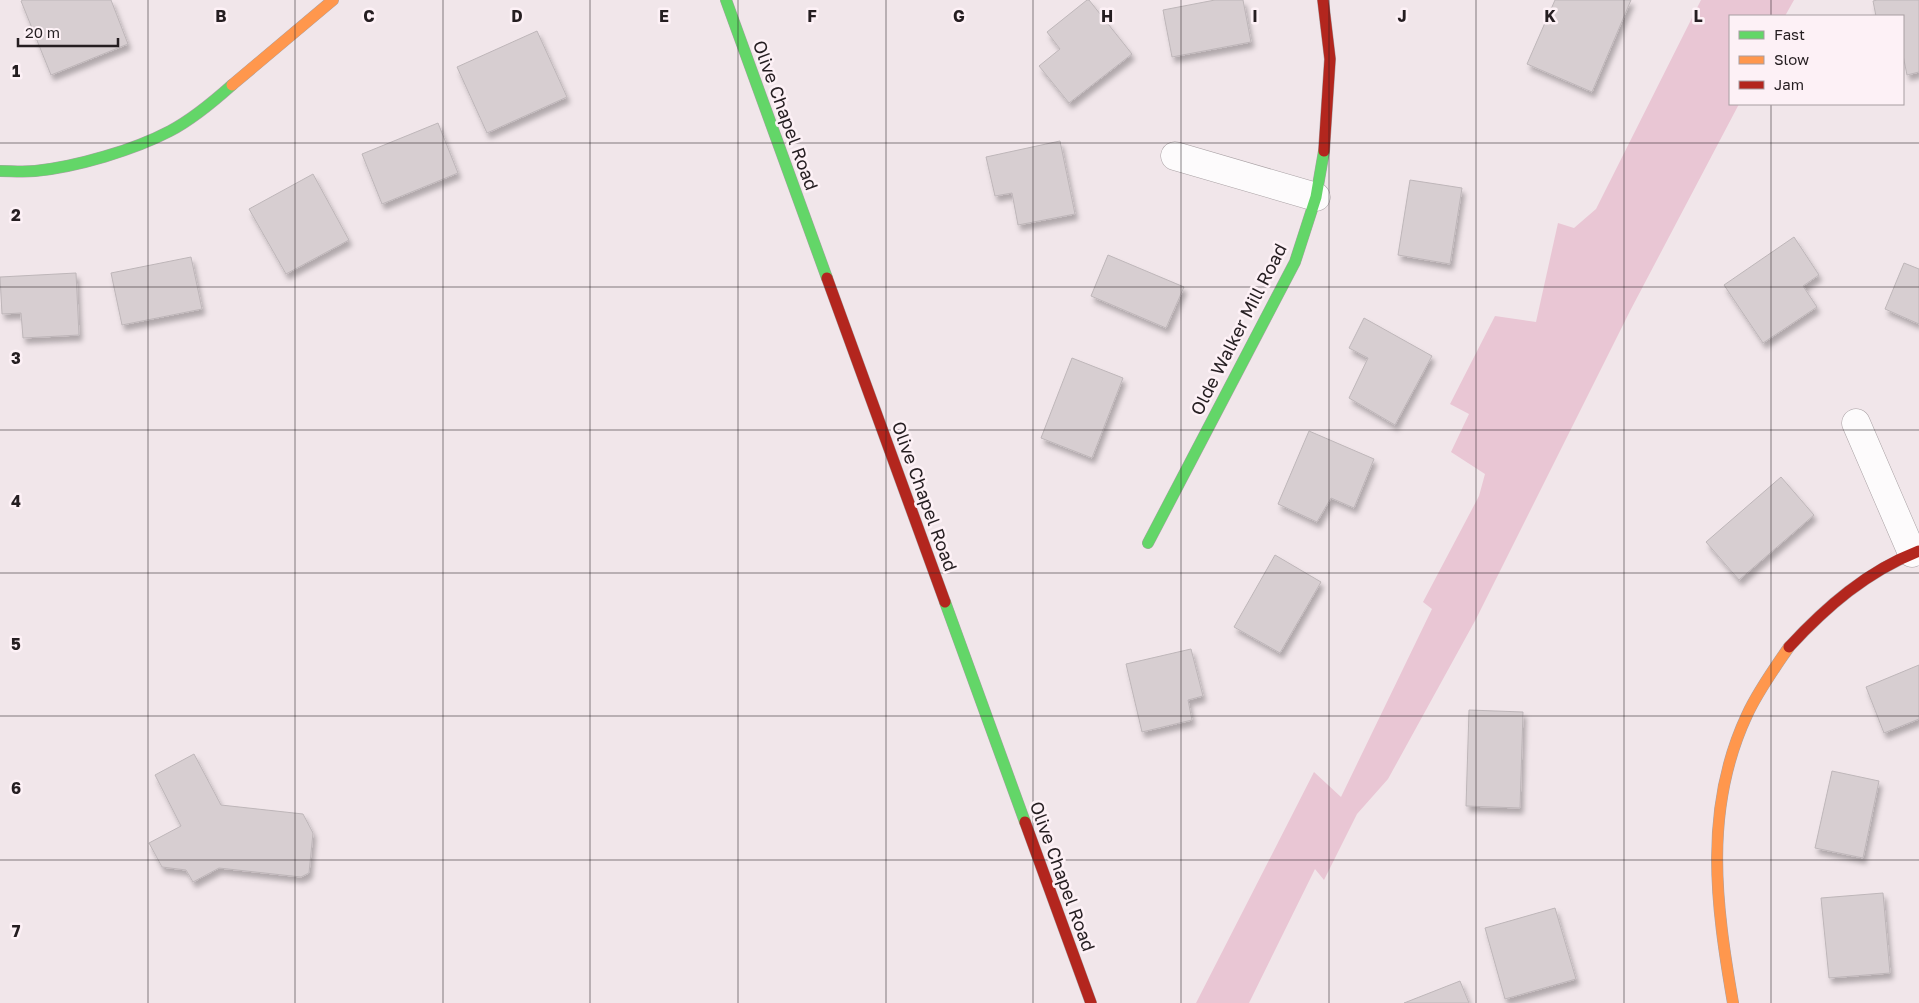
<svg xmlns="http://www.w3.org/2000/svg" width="1919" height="1003" font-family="'Golos Text',sans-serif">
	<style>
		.green { fill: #e9c6d4 }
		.building { fill: #d7ced1; stroke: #beb6b9; filter: url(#shadow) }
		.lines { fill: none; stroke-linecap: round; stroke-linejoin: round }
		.street-casing { stroke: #a9a1a4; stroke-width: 29 }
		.fast-casing { stroke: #a9a1a4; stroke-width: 12 }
		.slow-casing { stroke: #a9a1a4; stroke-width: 12 }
		.jam-casing { stroke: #a9a1a4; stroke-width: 12 }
		.street { stroke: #fdfbfc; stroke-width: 28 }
		.fast { stroke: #63d668; stroke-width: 11 }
		.slow { stroke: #ff974d; stroke-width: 11 }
		.jam { stroke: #b3261e; stroke-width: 11 }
		.grid { fill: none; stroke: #251e21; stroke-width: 1; stroke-opacity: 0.55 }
		.labels { text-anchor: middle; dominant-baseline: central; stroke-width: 5; stroke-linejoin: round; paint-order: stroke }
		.street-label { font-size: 18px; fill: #251e21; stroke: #fdf1f6 }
		.grid-label { font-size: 16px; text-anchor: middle; font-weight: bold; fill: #251e21; stroke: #fdf1f6; stroke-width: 5; stroke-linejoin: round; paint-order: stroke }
	</style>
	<defs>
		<filter id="shadow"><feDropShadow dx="3" dy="5.5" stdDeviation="2.5" flood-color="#0004"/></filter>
	</defs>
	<rect width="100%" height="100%" fill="#f1e6ea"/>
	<path class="green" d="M 1701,0 L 1794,0 L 1785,16 L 1730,16 L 1730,104 L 1739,104 L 1630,311 L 1476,619 L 1388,779 L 1357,814 L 1324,880 L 1315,869 L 1249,1003 L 1196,1003 L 1314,772 L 1341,797 L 1432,609 L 1423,602 L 1479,496 L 1485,474 L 1451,452 L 1469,414 L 1450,404 L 1495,316 L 1536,322 L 1558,223 L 1574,228 L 1596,209 Z"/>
	<path class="building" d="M 23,0 L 111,0 L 128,44 L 51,75 L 21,1 Z
		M 1087,0 L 1089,0 L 1132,54 L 1069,103 L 1039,66 L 1060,49 L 1047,32 Z
		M 1215,0 L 1243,0 L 1251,42 L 1172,57 L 1163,10 Z
		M 1555,0 L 1631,0 L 1592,92 L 1527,64 Z
		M 1877,0 L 1919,0 L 1919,72 L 1907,75 L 1903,55 L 1903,16 L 1876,16 L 1873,1 Z
		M 537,31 L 567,97 L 487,133 L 457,67 Z
		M 438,123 L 458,173 L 382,204 L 362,154 Z
		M 1060,141 L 1075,214 L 1018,225 L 1012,193 L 995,196 L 986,157 Z
		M 313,174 L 349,240 L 286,274 L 249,209 Z
		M 1410,180 L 1462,188 L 1450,264 L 1398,255 Z
		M 1794,237 L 1819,275 L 1803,286 L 1817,307 L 1763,343 L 1724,285 Z
		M 1108,255 L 1184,287 L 1166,328 L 1091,296 Z
		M 191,257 L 202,309 L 122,325 L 111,273 Z
		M 1904,263 L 1919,269 L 1919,324 L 1885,309 Z
		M 76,273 L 79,335 L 23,338 L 21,313 L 2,314 L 0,277 Z
		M 1364,318 L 1432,356 L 1395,425 L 1349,398 L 1368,358 L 1349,348 Z
		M 1072,358 L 1123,378 L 1092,458 L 1041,438 Z
		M 1309,431 L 1374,459 L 1354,508 L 1331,498 L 1317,522 L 1278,504 Z
		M 1781,477 L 1814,515 L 1739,580 L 1706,542 Z
		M 1275,555 L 1321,582 L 1280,653 L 1234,627 Z
		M 1191,649 L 1203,696 L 1188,700 L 1192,720 L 1142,732 L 1126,664 Z
		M 1919,665 L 1919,719 L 1884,733 L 1866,687 Z
		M 1469,710 L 1523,712 L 1520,808 L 1466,806 Z
		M 194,754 L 221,805 L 303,814 L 313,833 L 309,873 L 301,877 L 219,868 L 193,882 L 186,870 L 162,867 L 149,843 L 181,826 L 155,775 Z
		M 1832,771 L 1879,781 L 1863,858 L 1815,848 Z
		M 1883,893 L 1890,973 L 1829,978 L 1821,898 Z
		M 1555,908 L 1576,979 L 1505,999 L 1485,928 Z
		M 1460,981 L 1469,1003 L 1404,1003 Z"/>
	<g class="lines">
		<defs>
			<path id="street" d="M 1175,156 L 1316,197
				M 1856,423 L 1912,553"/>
			<path id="fast" d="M 726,0 L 827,278
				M 0,171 C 11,171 23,172 35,171 C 76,167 134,150 170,131 C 193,119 213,102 232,85
				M 1148,543 L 1295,262 L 1316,197 L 1324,151
				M 945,602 L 1025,822"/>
			<path id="slow" d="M 232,85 L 333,0
				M 1733,1003 C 1716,905 1703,809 1747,715 C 1758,691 1774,669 1789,647"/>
			<path id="jam" d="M 1323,0 L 1330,59 L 1324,151
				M 827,278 L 945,602
				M 1789,647 C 1826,607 1867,571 1919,551
				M 1025,822 L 1091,1003"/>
		</defs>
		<use href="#street" class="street-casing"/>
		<use href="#fast" class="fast-casing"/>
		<use href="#slow" class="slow-casing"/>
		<use href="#jam" class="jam-casing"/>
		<use href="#street" class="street"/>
		<use href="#fast" class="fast"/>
		<use href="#slow" class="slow"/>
		<use href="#jam" class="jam"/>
	</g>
	<path class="grid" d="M 148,0 L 148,1003M 295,0 L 295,1003M 443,0 L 443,1003M 590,0 L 590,1003M 738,0 L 738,1003M 886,0 L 886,1003M 1033,0 L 1033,1003M 1181,0 L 1181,1003M 1329,0 L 1329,1003M 1476,0 L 1476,1003M 1624,0 L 1624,1003M 1771,0 L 1771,16M 1771,104 L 1771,1003M 0,143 L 1919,143M 0,287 L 1919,287M 0,430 L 1919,430M 0,573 L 1919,573M 0,716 L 1919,716M 0,860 L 1919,860"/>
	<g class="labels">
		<g class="street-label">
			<text transform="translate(786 115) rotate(70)">Olive Chapel Road</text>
			<text transform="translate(1238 329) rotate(-63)">Olde Walker Mill Road</text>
			<text transform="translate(925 496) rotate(70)">Olive Chapel Road</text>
			<text transform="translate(1063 876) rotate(70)">Olive Chapel Road</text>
		</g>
	</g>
	<g class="grid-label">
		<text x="221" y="22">B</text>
		<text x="369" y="22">C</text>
		<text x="517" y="22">D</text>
		<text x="664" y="22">E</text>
		<text x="812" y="22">F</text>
		<text x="959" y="22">G</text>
		<text x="1107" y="22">H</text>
		<text x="1255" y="22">I</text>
		<text x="1402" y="22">J</text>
		<text x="1550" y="22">K</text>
		<text x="1698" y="22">L</text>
		<text x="16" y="77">1</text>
		<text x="16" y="221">2</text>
		<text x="16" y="364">3</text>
		<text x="16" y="507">4</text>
		<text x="16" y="650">5</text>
		<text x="16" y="794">6</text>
		<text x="16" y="937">7</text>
	</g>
	<rect x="1729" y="15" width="175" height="90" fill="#fdf1f6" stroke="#a79da1"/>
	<rect x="1739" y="31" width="25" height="8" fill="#63d668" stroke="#a79da1"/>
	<text x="1774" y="40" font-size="15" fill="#251e21">Fast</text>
	<rect x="1739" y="56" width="25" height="8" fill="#ff974d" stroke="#a79da1"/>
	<text x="1774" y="65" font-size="15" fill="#251e21">Slow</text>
	<rect x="1739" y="81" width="25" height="8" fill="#b3261e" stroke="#a79da1"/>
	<text x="1774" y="90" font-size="15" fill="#251e21">Jam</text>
	<path d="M18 38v8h100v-8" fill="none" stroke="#251e21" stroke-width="2.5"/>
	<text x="25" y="38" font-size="15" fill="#251e21" stroke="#fdf1f6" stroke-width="4" paint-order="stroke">20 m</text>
</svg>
